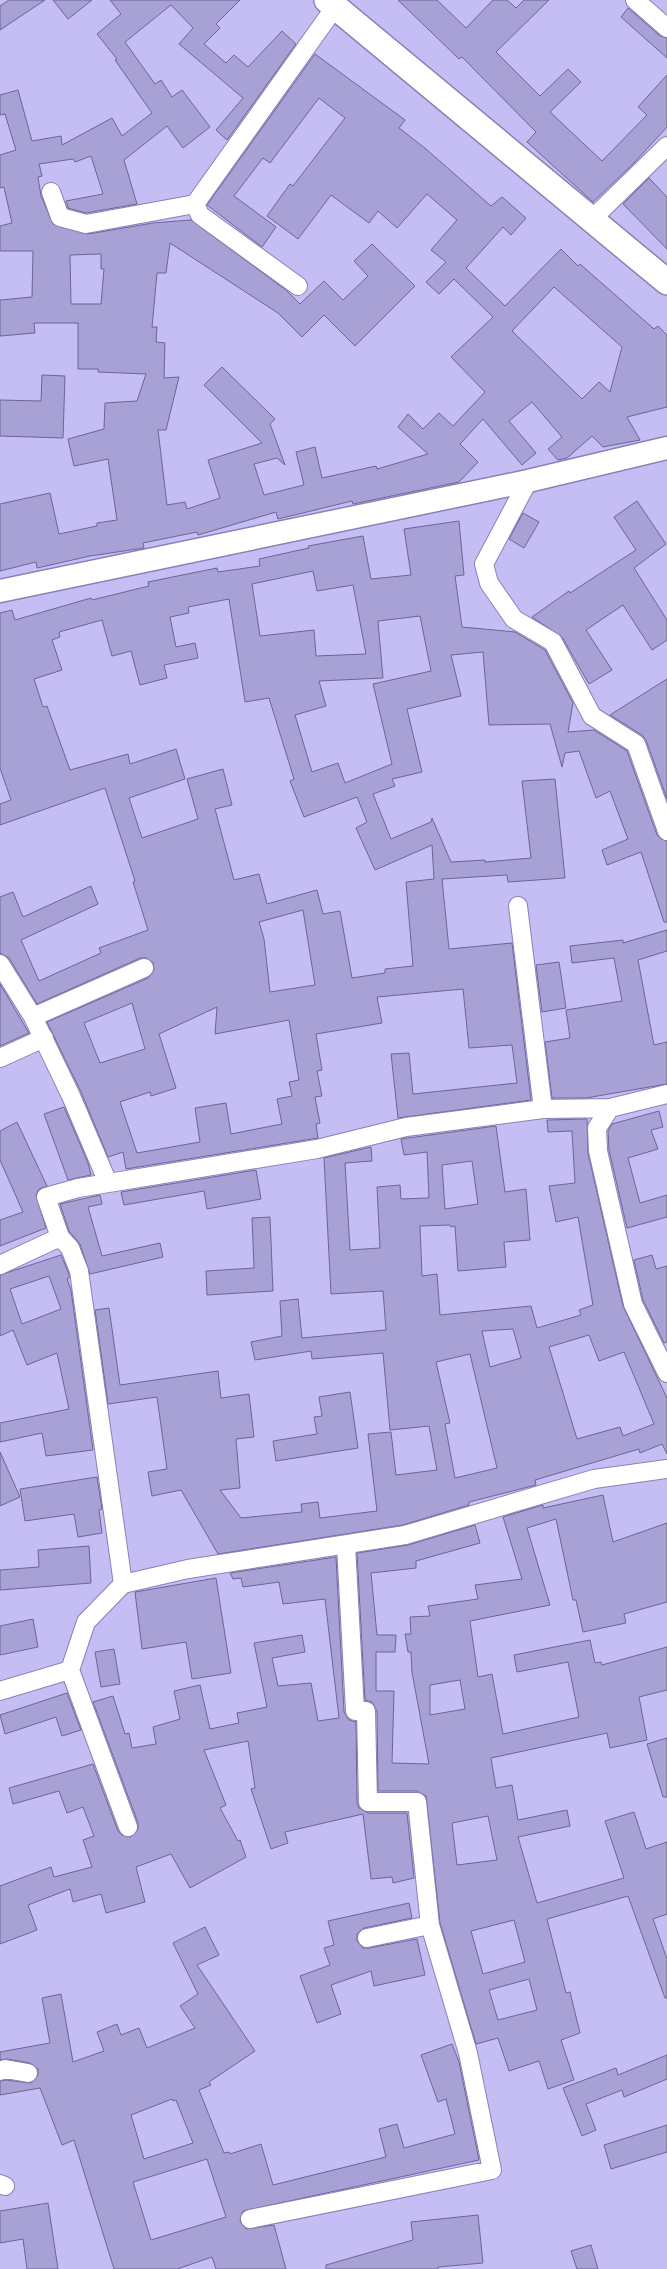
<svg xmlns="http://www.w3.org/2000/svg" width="667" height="2269" font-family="'Source Sans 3',sans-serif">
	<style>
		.building { fill: #a7a1d5; stroke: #6c6596; fill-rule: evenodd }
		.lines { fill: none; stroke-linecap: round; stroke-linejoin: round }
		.minor-casing { stroke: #8882b5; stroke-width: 20 }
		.tertiary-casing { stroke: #8882b5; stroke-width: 25 }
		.secondary-casing { stroke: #8882b5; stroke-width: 28 }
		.minor { stroke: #fff; stroke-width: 18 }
		.tertiary { stroke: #fff; stroke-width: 22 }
		.secondary { stroke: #fff; stroke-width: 25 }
	</style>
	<rect width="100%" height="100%" fill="#c4bef4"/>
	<path class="building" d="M 9,0 L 45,0 L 0,30 L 0,6 Z
		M 53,0 L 92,0 L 68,19 Z
		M 110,0 L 240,0 L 216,24 L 220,28 L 204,44 L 226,63 L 234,55 L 248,67 L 282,31 L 296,44 L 227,140 L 216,130 L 243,98 L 179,44 L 193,28 L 171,5 L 125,42 L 155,84 L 161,80 L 172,97 L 182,90 L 210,127 L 183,148 L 167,126 L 124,160 L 137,204 L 86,213 L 68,208 L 66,201 L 103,194 L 91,156 L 75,162 L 73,159 L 39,164 L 42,176 L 38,177 L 41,196 L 53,224 L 88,234 L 153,223 L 191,220 L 286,290 L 300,304 L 324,281 L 343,300 L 368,276 L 354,261 L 372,244 L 415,286 L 355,346 L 324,315 L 302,337 L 278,313 L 170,243 L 166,273 L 157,273 L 152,327 L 157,327 L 156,342 L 165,343 L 164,378 L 179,377 L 166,430 L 158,430 L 167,505 L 185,502 L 187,509 L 220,498 L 208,460 L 262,443 L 204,385 L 222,367 L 275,419 L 270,424 L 285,465 L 277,458 L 254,464 L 264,495 L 304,485 L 296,452 L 315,447 L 322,478 L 376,466 L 377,469 L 428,454 L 398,427 L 408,414 L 423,429 L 439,413 L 453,426 L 485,392 L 451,357 L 493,317 L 454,279 L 439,294 L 426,282 L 446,262 L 431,250 L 457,220 L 427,194 L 397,228 L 378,211 L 369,223 L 331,195 L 298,239 L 267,216 L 290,184 L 293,186 L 345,118 L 319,98 L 270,163 L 263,158 L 234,196 L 276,227 L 262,247 L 207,205 L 315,54 L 405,120 L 399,128 L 426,149 L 491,206 L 502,197 L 526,218 L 511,235 L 503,227 L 466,268 L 505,306 L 561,249 L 578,266 L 580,264 L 654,329 L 658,326 L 667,335 L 667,407 L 627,417 L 640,440 L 603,447 L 592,436 L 567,458 L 558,460 L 548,449 L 562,437 L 532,402 L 509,421 L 536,453 L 522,465 L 483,419 L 460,444 L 478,462 L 459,482 L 353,504 L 352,501 L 278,519 L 276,512 L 198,535 L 197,532 L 143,543 L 144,548 L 90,556 L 37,568 L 36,562 L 0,571 L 0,504 L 50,493 L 59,534 L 97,526 L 97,523 L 117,520 L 108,459 L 74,466 L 68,439 L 104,429 L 105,403 L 137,401 L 146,374 L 98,372 L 98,369 L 78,369 L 78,323 L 34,323 L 35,333 L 0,336 L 0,300 L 32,297 L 33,251 L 0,251 L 0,226 L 12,223 L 4,187 L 0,188 L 0,155 L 16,150 L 5,114 L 0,115 L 0,95 L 18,90 L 32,141 L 61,136 L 62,145 L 112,118 L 122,136 L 152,113 L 115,60 L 117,59 L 97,34 L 121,14 ZM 101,254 L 101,269 L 104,269 L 101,304 L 71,304 L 70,255 ZM 554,287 L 622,347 L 610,392 L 599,382 L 582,399 L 512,331 Z
		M 398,0 L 437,0 L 466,28 L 493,0 L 507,0 L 516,8 L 524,0 L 549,0 L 496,52 L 540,96 L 568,69 L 581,82 L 550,112 L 602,161 L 647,115 L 638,107 L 667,75 L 667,127 L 634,163 L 593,202 L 527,142 L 536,132 L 462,57 L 459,59 Z
		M 628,8 L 660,36 L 667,38 L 667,58 L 621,17 Z
		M 649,178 L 667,197 L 667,249 L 623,204 Z
		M 42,375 L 65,376 L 63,438 L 0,436 L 0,400 L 41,401 Z
		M 637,501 L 666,544 L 634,568 L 667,620 L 667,640 L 652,650 L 623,605 L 586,630 L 612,670 L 589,684 L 562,637 L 532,617 L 569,591 L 570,593 L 636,550 L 614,517 Z
		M 523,513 L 539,522 L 524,548 L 509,539 Z
		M 459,521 L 464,575 L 455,576 L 462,627 L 515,632 L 545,650 L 573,703 L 568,732 L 594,730 L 627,751 L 657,835 L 661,839 L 667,841 L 667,922 L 664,922 L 641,852 L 607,865 L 602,850 L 628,839 L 610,791 L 596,798 L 579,751 L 565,753 L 562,767 L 550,724 L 489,725 L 483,652 L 451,655 L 461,696 L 407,709 L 422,772 L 392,779 L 395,786 L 373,794 L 391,839 L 431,822 L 432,818 L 451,862 L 485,860 L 485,862 L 531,858 L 522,781 L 555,779 L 565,878 L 508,882 L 507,875 L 442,879 L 449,949 L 512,943 L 531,1100 L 398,1118 L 391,1054 L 409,1053 L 413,1094 L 517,1083 L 512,1045 L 469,1048 L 463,989 L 377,997 L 382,1023 L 316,1034 L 322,1070 L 317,1071 L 322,1096 L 315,1097 L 320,1123 L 316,1124 L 318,1138 L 126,1169 L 123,1152 L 108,1157 L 81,1092 L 47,1022 L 148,978 L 154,970 L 153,963 L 146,958 L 140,958 L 37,1004 L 9,958 L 0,953 L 0,897 L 13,892 L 23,917 L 91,886 L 98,904 L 21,940 L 39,981 L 101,953 L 99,948 L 148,930 L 133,882 L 135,881 L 105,788 L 0,825 L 0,804 L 11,800 L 0,768 L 0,613 L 12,610 L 15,620 L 91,598 L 92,600 L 149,586 L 148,582 L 217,568 L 218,572 L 260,566 L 259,559 L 309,548 L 308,546 L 363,536 L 371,579 L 411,575 L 404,529 ZM 313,571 L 317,591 L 353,585 L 366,654 L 316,656 L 314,630 L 260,636 L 252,584 ZM 229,599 L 245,702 L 269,698 L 294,779 L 290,781 L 304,817 L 357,797 L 367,822 L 356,828 L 375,870 L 432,845 L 434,879 L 406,882 L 413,966 L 385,969 L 385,973 L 352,978 L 340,911 L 323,914 L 317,890 L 267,904 L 259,874 L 234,880 L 215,809 L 232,805 L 223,769 L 187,779 L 198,819 L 142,838 L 129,798 L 185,779 L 176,749 L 130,764 L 128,754 L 70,770 L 47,706 L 43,707 L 34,679 L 62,670 L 52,640 L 60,637 L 59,632 L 102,620 L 112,656 L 131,651 L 140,685 L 167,678 L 164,665 L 198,658 L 195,643 L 176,647 L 170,617 L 189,613 L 188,607 ZM 420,616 L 431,671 L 373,684 L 392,764 L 345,783 L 338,763 L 312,772 L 295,715 L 326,706 L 319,681 L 383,678 L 378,621 ZM 303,910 L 315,985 L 270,992 L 264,939 L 259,922 ZM 132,1003 L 145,1049 L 100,1063 L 84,1023 ZM 217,1007 L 215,1034 L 289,1020 L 299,1080 L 289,1082 L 292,1096 L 277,1099 L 282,1124 L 231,1134 L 226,1103 L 195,1108 L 200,1142 L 137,1153 L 120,1102 L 150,1092 L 151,1096 L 176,1088 L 159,1034 Z
		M 667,679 L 667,799 L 646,740 L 642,735 L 610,715 Z
		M 667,930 L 667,951 L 638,960 L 654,1045 L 667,1042 L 667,1084 L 586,1098 L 552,1098 L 545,1042 L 570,1038 L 566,1010 L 622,1001 L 614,958 L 572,963 L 570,946 L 623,940 L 623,943 Z
		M 559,962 L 566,1008 L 542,1012 L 536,965 Z
		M 0,984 L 29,1033 L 0,1046 Z
		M 64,1107 L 88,1163 L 91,1175 L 68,1180 L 44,1114 Z
		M 659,1111 L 663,1127 L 651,1130 L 658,1149 L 628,1158 L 640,1203 L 667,1195 L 667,1217 L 627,1228 L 609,1150 L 608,1131 L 612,1124 Z
		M 587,1119 L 588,1153 L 623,1306 L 667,1398 L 667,1454 L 662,1444 L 640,1453 L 639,1449 L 535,1480 L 536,1485 L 469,1502 L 469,1505 L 403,1525 L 218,1554 L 181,1490 L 152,1496 L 148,1472 L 167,1469 L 157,1397 L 108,1404 L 95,1310 L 109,1308 L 120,1385 L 218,1371 L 221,1398 L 249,1394 L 254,1437 L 236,1439 L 240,1488 L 220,1490 L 241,1518 L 302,1512 L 301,1504 L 318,1502 L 320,1518 L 377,1511 L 368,1434 L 391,1432 L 396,1475 L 437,1470 L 429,1426 L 390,1430 L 383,1353 L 312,1359 L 311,1351 L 255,1360 L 251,1342 L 282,1336 L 280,1301 L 298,1299 L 302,1338 L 386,1330 L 383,1291 L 331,1294 L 324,1158 L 371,1147 L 372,1161 L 345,1163 L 350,1250 L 380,1248 L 377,1187 L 400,1185 L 401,1199 L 429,1198 L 427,1152 L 404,1155 L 401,1139 L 496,1126 L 505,1192 L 526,1189 L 530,1240 L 504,1242 L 506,1267 L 458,1271 L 455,1226 L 451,1227 L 450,1225 L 420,1226 L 422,1276 L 437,1274 L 440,1315 L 531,1306 L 537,1328 L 581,1315 L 579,1310 L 593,1305 L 578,1217 L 556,1222 L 549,1186 L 575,1183 L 572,1131 L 548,1132 L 547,1120 ZM 472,1161 L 478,1204 L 445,1209 L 442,1165 ZM 513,1329 L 521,1358 L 490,1367 L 482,1331 ZM 589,1335 L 599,1361 L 624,1352 L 654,1424 L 623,1436 L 620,1427 L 577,1439 L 549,1347 ZM 470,1354 L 497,1468 L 455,1478 L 445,1424 L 450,1423 L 436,1362 Z
		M 17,1122 L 47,1186 L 39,1189 L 36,1195 L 46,1228 L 0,1246 L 0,1220 L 23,1212 L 0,1160 L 0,1131 Z
		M 256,1170 L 261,1199 L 207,1209 L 204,1191 L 124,1205 L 121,1192 Z
		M 100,1195 L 102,1204 L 88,1207 L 102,1256 L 160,1243 L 163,1257 L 90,1274 L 80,1244 L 69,1231 L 60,1204 Z
		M 270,1217 L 273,1291 L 207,1295 L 206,1271 L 254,1268 L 252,1218 Z
		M 61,1255 L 69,1274 L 69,1278 L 67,1279 L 71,1290 L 93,1450 L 46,1456 L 42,1433 L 0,1442 L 0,1423 L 69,1409 L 57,1353 L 27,1365 L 13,1330 L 0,1336 L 0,1275 ZM 49,1276 L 61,1309 L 22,1324 L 10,1289 Z
		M 652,1255 L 656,1269 L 667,1266 L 667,1342 L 664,1343 L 643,1300 L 634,1260 Z
		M 350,1392 L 358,1448 L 276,1461 L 273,1441 L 317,1434 L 314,1417 L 322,1416 L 319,1397 Z
		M 0,1452 L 20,1497 L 0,1506 Z
		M 97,1477 L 102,1509 L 99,1510 L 102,1533 L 78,1537 L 74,1514 L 25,1521 L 20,1489 Z
		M 603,1495 L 613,1542 L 667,1523 L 667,1602 L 624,1614 L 626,1623 L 583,1632 L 576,1600 L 573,1600 L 556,1519 L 527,1528 L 550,1605 L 470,1621 L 478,1677 L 492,1674 L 503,1734 L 579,1717 L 568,1662 L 517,1672 L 514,1655 L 590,1640 L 595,1663 L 601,1662 L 602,1665 L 667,1647 L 667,1690 L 639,1697 L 647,1740 L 610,1748 L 607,1733 L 491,1758 L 496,1788 L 512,1785 L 518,1820 L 567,1810 L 570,1826 L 518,1837 L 537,1903 L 624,1878 L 605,1821 L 634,1812 L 646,1849 L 667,1842 L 667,1914 L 653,1919 L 667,1959 L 667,1998 L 665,1998 L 628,1896 L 547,1919 L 566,1993 L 570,1992 L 580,2033 L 561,2040 L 574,2080 L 548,2089 L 539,2061 L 509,2071 L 498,2038 L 476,2044 L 440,1923 L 426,1796 L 417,1791 L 378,1791 L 377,1711 L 372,1702 L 365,1700 L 357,1553 L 408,1545 L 475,1525 L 480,1543 L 416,1561 L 416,1568 L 371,1573 L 377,1635 L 396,1635 L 395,1652 L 376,1652 L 376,1691 L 394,1691 L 392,1763 L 429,1764 L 412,1672 L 411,1652 L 408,1652 L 405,1634 L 411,1634 L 410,1617 L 430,1616 L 428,1606 L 478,1599 L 475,1585 L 522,1579 L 503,1517 L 543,1505 L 543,1508 ZM 460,1680 L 465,1709 L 430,1715 L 430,1685 ZM 488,1816 L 497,1860 L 457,1865 L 452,1823 ZM 514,1920 L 525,1962 L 483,1974 L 471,1931 ZM 529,1979 L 537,2010 L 498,2020 L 489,1990 Z
		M 89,1546 L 91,1583 L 0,1590 L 0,1570 L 39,1567 L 38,1550 Z
		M 336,1557 L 344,1712 L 349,1720 L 356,1722 L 357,1803 L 359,1808 L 368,1813 L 407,1813 L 414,1878 L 393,1883 L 392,1877 L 371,1879 L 363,1814 L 285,1832 L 288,1843 L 271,1849 L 251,1789 L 255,1788 L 248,1741 L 204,1750 L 226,1805 L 220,1808 L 238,1841 L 240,1840 L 246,1857 L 190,1888 L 171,1854 L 136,1867 L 145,1902 L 106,1913 L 101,1894 L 73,1902 L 70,1889 L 28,1905 L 37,1930 L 0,1944 L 0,1886 L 51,1867 L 54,1877 L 92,1867 L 83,1840 L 94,1836 L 83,1807 L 67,1813 L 59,1791 L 13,1804 L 9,1788 L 93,1764 L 118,1831 L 122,1835 L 131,1837 L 138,1829 L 138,1823 L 93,1702 L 113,1696 L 125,1734 L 129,1733 L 132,1748 L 156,1744 L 153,1727 L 180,1719 L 174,1691 L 200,1685 L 210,1729 L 239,1723 L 237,1713 L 267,1707 L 254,1643 L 302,1635 L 305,1652 L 272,1658 L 278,1686 L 311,1683 L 318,1721 L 339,1718 L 325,1599 L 283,1604 L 279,1582 L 243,1587 L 241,1578 L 233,1579 L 230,1573 Z
		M 216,1578 L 231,1673 L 192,1679 L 186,1642 L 142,1649 L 135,1592 Z
		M 33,1619 L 38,1647 L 0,1655 L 0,1626 Z
		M 114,1649 L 120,1684 L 101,1687 L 95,1652 Z
		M 67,1693 L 81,1730 L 62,1736 L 56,1717 L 5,1734 L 0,1715 Z
		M 667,1738 L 667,1797 L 663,1797 L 647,1744 Z
		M 409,1903 L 412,1918 L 364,1928 L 357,1934 L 357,1941 L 363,1948 L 369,1948 L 417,1939 L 425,1975 L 374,1986 L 371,1971 L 331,1985 L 341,2014 L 317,2023 L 300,1976 L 330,1965 L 324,1948 L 334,1945 L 328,1921 Z
		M 205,1927 L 219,1955 L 197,1965 L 255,2051 L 209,2082 L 211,2085 L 199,2090 L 224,2153 L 229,2152 L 230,2154 L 261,2144 L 273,2185 L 386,2157 L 379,2129 L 397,2124 L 404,2148 L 455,2134 L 446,2099 L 438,2102 L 421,2055 L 452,2044 L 459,2062 L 479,2160 L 243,2211 L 240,2221 L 246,2229 L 274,2225 L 286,2269 L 216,2269 L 212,2257 L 177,2269 L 114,2269 L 74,2140 L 62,2145 L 40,2088 L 0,2095 L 0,2081 L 6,2080 L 31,2083 L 38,2075 L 38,2069 L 30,2063 L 7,2059 L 0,2060 L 0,2052 L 50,2043 L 42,1998 L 61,1994 L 73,2062 L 104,2051 L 97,2032 L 117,2024 L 121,2035 L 139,2028 L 147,2048 L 195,2028 L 180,2006 L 198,1994 L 173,1943 ZM 172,2099 L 173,2101 L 176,2100 L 193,2143 L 144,2159 L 131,2115 ZM 207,2159 L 226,2217 L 151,2240 L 133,2182 Z
		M 667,2055 L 667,2079 L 624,2097 L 622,2090 L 586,2104 L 596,2130 L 582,2136 L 563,2088 L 616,2068 L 618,2075 Z
		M 667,2125 L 667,2152 L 611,2169 L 604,2145 Z
		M 48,2203 L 58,2269 L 27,2269 L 23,2239 L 0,2243 L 0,2211 Z
		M 478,2215 L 483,2263 L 438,2267 L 438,2269 L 326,2269 L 326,2265 L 413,2240 L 411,2222 Z
		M 591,2245 L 598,2269 L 577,2269 L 571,2251 Z"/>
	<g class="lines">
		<defs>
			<path id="minor" d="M 635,0 L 667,28
				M 51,192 L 60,217 L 86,224 L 195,204
				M 591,220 L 667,146
				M 298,286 L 200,215 L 195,204 L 335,7
				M 528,481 L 484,564 L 489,583 L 514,619 L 553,642 L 592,716 L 636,744 L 667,831
				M 518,906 L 543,1109
				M 0,964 L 33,1017 L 71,1096 L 108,1183
				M 33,1017 L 144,968
				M 0,1058 L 44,1038
				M 667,1094 L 610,1108 L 597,1128 L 598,1151 L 633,1304 L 667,1373
				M 60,1237 L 46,1197 L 78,1188 L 317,1149 L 406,1127 L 543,1109 L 610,1108
				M 0,1265 L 60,1237 L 70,1248 L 79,1271 L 123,1584
				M 70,1670 L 128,1827
				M 0,1691 L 70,1670 L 86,1622 L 123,1584 L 188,1569 L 405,1535 L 594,1479 L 667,1469
				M 367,1938 L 430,1925
				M 0,2071 L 5,2069 L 28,2073
				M 0,2184 L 5,2186
				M 250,2219 L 492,2170 L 468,2053 L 430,1925 L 417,1802 L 368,1802 L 366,1711 L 355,1711 L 346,1545"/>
			<path id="tertiary" d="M 0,591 L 528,481 L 667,448"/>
			<path id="secondary" d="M 327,0 L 667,282"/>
		</defs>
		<use href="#minor" class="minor-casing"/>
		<use href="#tertiary" class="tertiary-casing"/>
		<use href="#secondary" class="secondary-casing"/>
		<use href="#minor" class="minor"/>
		<use href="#tertiary" class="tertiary"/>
		<use href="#secondary" class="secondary"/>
	</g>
</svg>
